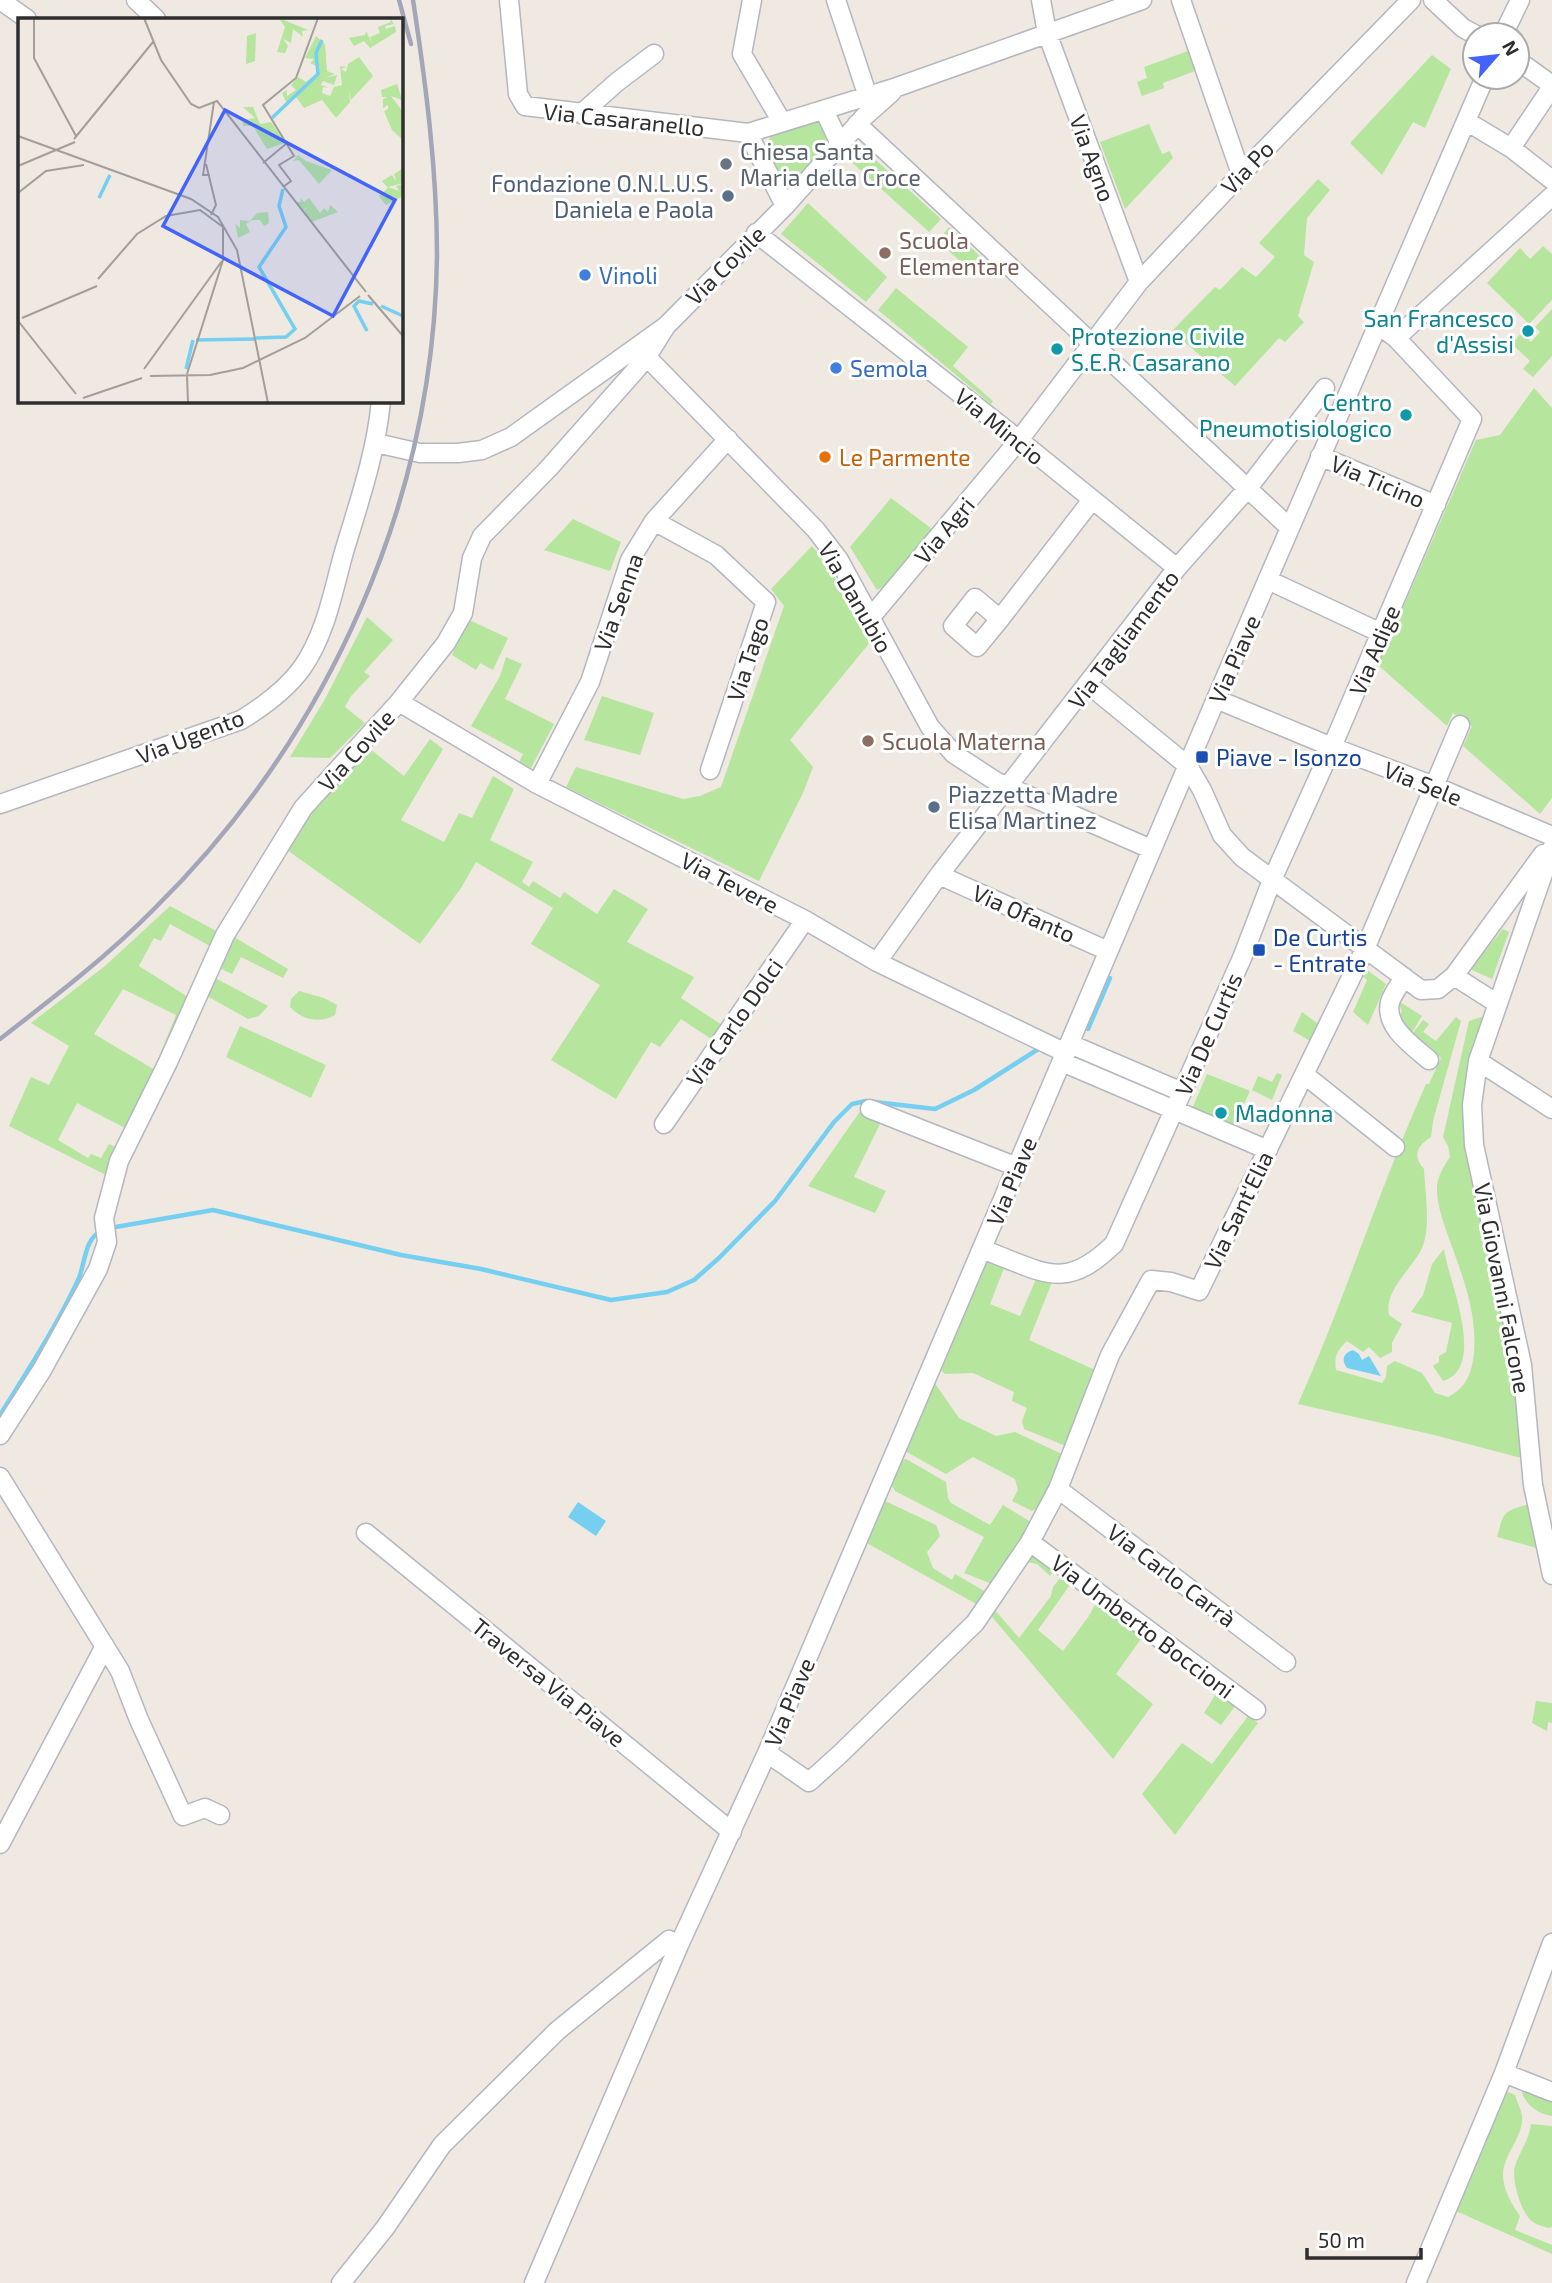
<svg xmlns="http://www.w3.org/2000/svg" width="1552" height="2283" font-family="'Exo 2',sans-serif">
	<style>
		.green { fill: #b6e59e }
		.water { fill: #75cff0 }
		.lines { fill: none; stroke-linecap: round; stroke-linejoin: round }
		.stream { stroke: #75cff0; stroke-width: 4.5 }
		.minor-casing { stroke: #b4b7c1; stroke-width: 21 }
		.minor { stroke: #fff; stroke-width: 18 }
		.rail { stroke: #a3a6b8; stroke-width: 4.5 }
		.worship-dot { fill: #6b7280; stroke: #fff; stroke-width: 2.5 }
		.service-dot { fill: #5c6f8a; stroke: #fff; stroke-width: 2.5 }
		.education-dot { fill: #8d6e63; stroke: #fff; stroke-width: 2.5 }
		.shop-dot { fill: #3f7fe0; stroke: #fff; stroke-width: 2.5 }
		.culture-dot { fill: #0f9aa8; stroke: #fff; stroke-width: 2.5 }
		.food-dot { fill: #e8710a; stroke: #fff; stroke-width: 2.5 }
		.transit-dot { fill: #1a4fb4; stroke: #fff; stroke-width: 2.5 }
		.labels { text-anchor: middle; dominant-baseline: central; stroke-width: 6; stroke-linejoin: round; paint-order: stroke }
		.street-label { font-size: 23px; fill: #2e2e2e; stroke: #fff }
		.worship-label { font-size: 23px; fill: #5b616d; stroke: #fff; text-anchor: start }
		.service-label { font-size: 23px; fill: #4e5e75; stroke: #fff; text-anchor: end }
		.education-label { font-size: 23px; fill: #785e54; stroke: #fff; text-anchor: start }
		.shop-label { font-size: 23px; fill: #366cbe; stroke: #fff; text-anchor: start }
		.culture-label { font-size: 23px; fill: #0d838f; stroke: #fff; text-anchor: end }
		.food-label { font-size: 23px; fill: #c56008; stroke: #fff; text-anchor: start }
		.transit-label { font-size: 23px; fill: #164399; stroke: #fff; text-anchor: start }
		.inset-river { fill: none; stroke: #75cff0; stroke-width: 3.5 }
		.inset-road { fill: none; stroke: #a29e99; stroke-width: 2 }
		.view { fill: #4264fb; fill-opacity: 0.15; stroke: #4264fb; stroke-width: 3.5 }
		.inset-edge { fill: none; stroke: #2e2e2e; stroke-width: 3.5 }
	</style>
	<rect width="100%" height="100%" fill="#efe9e1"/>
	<path class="green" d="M 1188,51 L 1195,71 L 1163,83 L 1164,88 L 1142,96 L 1137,82 L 1147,78 L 1144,67 Z
		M 1432,55 L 1451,69 L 1425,128 L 1413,122 L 1382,175 L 1350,143 Z
		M 818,121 L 828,141 L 827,146 L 791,185 L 784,187 L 765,148 L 771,136 Z
		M 1149,124 L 1162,154 L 1170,151 L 1173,158 L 1125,209 L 1100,142 Z
		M 859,145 L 941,219 L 929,232 L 848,159 Z
		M 1318,179 L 1330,190 L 1307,218 L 1304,255 L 1314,262 L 1298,316 L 1304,322 L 1285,342 L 1279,338 L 1235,386 L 1172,331 L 1215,287 L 1220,290 L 1242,267 L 1256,277 L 1275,257 L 1259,243 Z
		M 808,203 L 887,277 L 866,302 L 781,234 Z
		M 949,227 L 985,261 L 974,274 L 938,241 Z
		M 1543,246 L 1552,254 L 1552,300 L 1529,324 L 1487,283 L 1520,248 L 1530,259 Z
		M 896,288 L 968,347 L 953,366 L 993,401 L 991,404 L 878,310 Z
		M 1552,309 L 1552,356 L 1533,377 L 1523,369 L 1530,361 L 1512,344 L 1521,333 L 1531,342 L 1540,332 L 1535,327 Z
		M 1534,388 L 1552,408 L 1552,798 L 1540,814 L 1463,746 L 1472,726 L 1453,713 L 1447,726 L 1378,665 L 1476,440 L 1500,435 Z
		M 891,498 L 932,529 L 885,586 L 877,590 L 850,547 Z
		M 573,519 L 621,542 L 610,571 L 544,550 Z
		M 812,546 C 836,575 853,608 871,641 L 790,740 L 813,767 L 803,793 L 759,881 L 566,787 L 576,767 L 683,799 L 700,796 L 721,787 L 784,606 L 771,589 Z
		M 367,617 L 393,640 L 364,672 L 370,676 L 351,696 L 345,707 L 365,723 L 330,758 L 290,757 L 325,699 Z
		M 467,619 L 508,638 L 493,670 L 480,663 L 476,670 L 452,655 Z
		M 506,657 L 522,664 L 505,699 L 554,724 L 531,768 L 519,762 L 523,754 L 471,726 L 500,676 Z
		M 602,696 L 654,713 L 640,755 L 584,740 Z
		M 430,739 L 443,749 L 401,820 L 444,842 L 459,813 L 472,818 L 493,776 L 514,789 L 490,840 L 533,862 L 522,882 L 529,887 L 533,881 L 560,898 L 564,892 L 597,914 L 614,889 L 648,909 L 627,942 L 694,977 L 681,998 L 722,1025 L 711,1039 L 681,1019 L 660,1047 L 651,1042 L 616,1099 L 551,1060 L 600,985 L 531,944 L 553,908 L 476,862 L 461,888 L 420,944 L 284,848 L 324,792 L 370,749 L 404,776 Z
		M 170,906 L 220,933 L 210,946 L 170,924 L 161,941 L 154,938 L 139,966 L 188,997 L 163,1057 L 159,1057 L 176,1015 L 123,989 L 94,1034 L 155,1070 L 127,1129 L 77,1103 L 58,1140 L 88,1158 L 91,1154 L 101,1158 L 109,1144 L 118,1148 L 106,1175 L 9,1126 L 31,1077 L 49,1085 L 69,1046 L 31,1023 L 105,966 Z
		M 1503,929 L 1509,932 L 1492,979 L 1470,969 Z
		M 234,937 L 288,969 L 283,978 L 241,957 L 232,974 L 219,968 Z
		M 1363,967 L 1386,984 L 1368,1025 L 1353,1012 L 1367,980 L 1359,973 Z
		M 215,978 L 268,1006 L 259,1016 L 248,1019 L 207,996 Z
		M 299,991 L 324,998 L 337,1005 L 335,1015 C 319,1024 303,1020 290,1007 L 291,999 Z
		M 1397,1000 L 1422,1016 L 1411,1034 L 1399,1019 L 1402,1011 Z
		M 1302,1012 L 1321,1026 L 1312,1042 L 1293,1031 Z
		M 1484,1016 C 1477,1035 1470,1053 1467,1073 C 1457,1151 1484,1224 1500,1300 C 1512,1352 1517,1405 1525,1459 L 1434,1435 L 1298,1404 C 1345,1299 1379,1189 1426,1084 L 1429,1084 L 1441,1058 L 1413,1033 L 1423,1020 L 1429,1024 L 1423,1032 L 1436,1041 L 1456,1017 L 1461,1021 L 1433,1121 L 1431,1137 C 1417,1146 1412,1156 1424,1169 C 1425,1193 1432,1232 1420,1252 C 1409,1271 1384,1292 1389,1315 L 1402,1324 L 1392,1343 L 1392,1352 L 1380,1358 L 1369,1347 L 1363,1352 L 1347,1341 C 1337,1350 1334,1356 1336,1370 L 1382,1383 L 1386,1377 L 1387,1366 L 1395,1361 L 1422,1373 L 1435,1393 L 1448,1397 C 1466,1388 1472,1373 1474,1353 C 1477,1314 1464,1280 1451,1244 C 1445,1227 1438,1209 1437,1192 C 1436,1178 1443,1168 1450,1157 L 1448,1146 L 1443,1137 L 1469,1021 Z
		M 240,1026 L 326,1065 L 311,1098 L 226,1057 Z
		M 1277,1073 L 1282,1075 L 1272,1100 L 1252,1090 L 1258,1076 L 1272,1082 Z
		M 1207,1074 L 1250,1091 L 1233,1127 L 1192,1109 Z
		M 861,1110 L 882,1120 L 854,1177 L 886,1191 L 875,1213 L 808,1186 Z
		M 1444,1249 C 1448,1280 1488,1367 1443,1381 L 1433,1366 L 1439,1362 L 1439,1356 L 1446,1352 L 1452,1323 L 1411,1312 L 1423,1295 L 1432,1264 Z
		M 986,1258 L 1004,1268 L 990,1304 L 1020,1316 L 1036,1279 L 1052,1282 L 1029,1340 L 1095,1370 L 1068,1447 L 1024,1429 L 1022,1421 L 1027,1408 L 1012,1401 L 1014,1392 L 973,1373 L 945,1374 L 940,1369 Z
		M 934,1382 L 959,1418 L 996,1436 L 1015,1432 L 1064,1455 L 1040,1507 L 1032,1511 L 1012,1501 L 1018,1490 L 1015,1479 L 973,1457 L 946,1474 L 905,1451 Z
		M 906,1459 L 946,1482 L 948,1498 L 951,1503 L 990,1525 L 1003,1505 L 1031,1522 L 992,1584 L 964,1573 L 984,1537 L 895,1491 L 890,1482 L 900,1461 Z
		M 883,1500 L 936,1525 L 940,1536 L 927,1552 L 933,1568 L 952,1580 L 955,1574 L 986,1592 L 978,1605 L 865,1542 Z
		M 1526,1505 L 1531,1505 L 1540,1549 L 1497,1537 C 1504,1514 1501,1512 1526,1505 Z
		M 1029,1551 L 1055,1570 L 1050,1576 L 1037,1564 L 1027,1562 L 994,1609 L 1019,1638 L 1051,1596 L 1053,1587 L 1063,1574 L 1072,1582 L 1038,1630 L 1063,1651 L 1089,1616 L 1097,1601 L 1143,1636 L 1116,1674 L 1153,1704 L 1113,1759 L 987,1611 Z
		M 1217,1692 L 1236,1705 L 1221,1725 L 1204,1713 Z
		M 1536,1701 L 1552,1703 L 1552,1723 L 1548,1722 L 1547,1731 L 1532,1723 Z
		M 1248,1716 L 1258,1723 L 1175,1835 L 1142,1794 L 1182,1743 L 1212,1764 Z
		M 1525,2087 L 1552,2098 L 1552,2116 C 1538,2114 1527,2106 1522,2093 Z
		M 1506,2091 L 1515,2095 C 1517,2102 1521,2109 1522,2116 C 1524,2137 1503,2154 1503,2175 C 1503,2190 1512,2204 1520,2216 L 1515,2230 L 1552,2245 L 1552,2254 L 1456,2211 L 1504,2092 Z
		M 1531,2124 L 1552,2126 L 1552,2227 L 1549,2228 C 1544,2227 1537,2225 1533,2222 C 1521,2214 1511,2179 1515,2166 C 1520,2151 1529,2140 1531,2124 Z"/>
	<path class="water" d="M 1353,1350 L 1359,1354 L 1362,1360 L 1369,1356 L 1381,1376 L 1347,1368 C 1341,1360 1343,1353 1353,1350 Z
		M 578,1502 L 606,1521 L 596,1536 L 568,1517 Z"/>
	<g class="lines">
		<path class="stream" d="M 1088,1029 L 1110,978
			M 110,1228 L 213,1210 L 401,1255 L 481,1269 L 611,1300 L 667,1292 L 694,1280 L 719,1258 L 775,1201 L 834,1122 L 852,1104 L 866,1101 L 935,1109 L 974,1090 L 1040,1048
			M 0,1415 C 28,1370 57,1326 79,1278 C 85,1263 85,1237 102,1231"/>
		<defs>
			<path id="minor" d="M 0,0 L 27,19
				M 136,0 L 156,19
				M 509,0 L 518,94 L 525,106 L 748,133 L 897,87 L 1142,0
				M 752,0 L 742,54 L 782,122
				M 836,0 L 868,97
				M 1041,0 L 1047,33 L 1139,282
				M 1181,0 L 1241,174
				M 1433,0 L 1463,28 L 1476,35
				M 1503,35 L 1520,0
				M 1517,60 L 1552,85
				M 824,110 L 840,144
				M 581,114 L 617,82 L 654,54
				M 1466,121 L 1511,148 L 1552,180
				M 857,124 L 1290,528
				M 748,133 L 785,206
				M 1511,148 L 1552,87
				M 756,233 L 1019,440 L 1177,568
				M 1396,338 L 1552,196
				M 637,347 L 816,530 L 839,560 L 930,727 L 954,754 L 997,782 L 1151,849
				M 376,443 L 420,453 L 458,453 L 482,450 L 511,437 L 666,326 L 785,206 L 864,117 L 892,92
				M 1320,456 L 1436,505
				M 654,521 L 716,555 L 766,602 L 710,770
				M 1268,580 L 1381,633
				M 975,598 L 1000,619 L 977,647 L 953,626 Z
				M 871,617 L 1019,440 L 1139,282 L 1241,174 L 1411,0
				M 1000,619 L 1092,500
				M 1088,684 L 1188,766 L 1202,790 L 1222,835 L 1242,857 L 1421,990 L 1438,989 L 1454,976 L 1543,854
				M 1216,699 L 1332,747 L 1434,786 L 1552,836
				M 399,702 L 537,784 L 805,920 L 877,962 L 1066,1053
				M 537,784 L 590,682 L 630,560 L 654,521 L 728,439
				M 0,804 L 241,720 C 264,706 286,690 302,668 C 326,634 333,591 344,552 C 359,502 376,453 381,401
				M 1552,848 L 1478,1061 L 1472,1105 L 1474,1145 L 1522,1365 L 1533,1485 L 1552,1575
				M 939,875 L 1108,951
				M 877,962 L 939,875 L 1177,568 L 1248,488 L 1325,388
				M 1454,976 L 1498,1004
				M 1404,977 C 1400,985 1393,993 1390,1002 C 1384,1027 1413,1046 1429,1060
				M 1070,1044 L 1182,1092
				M 1478,1061 L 1552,1109
				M 1062,1062 L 1268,1150
				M 1305,1075 L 1395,1147
				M 870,1109 L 1017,1167
				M 664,1124 L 805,920
				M 992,1253 C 1047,1274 1066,1290 1114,1244 L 1242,958 L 1272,880 L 1332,747 L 1472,419 L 1396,338 L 1378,325
				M 0,1435 L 42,1370 L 98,1269 L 107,1242 L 104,1218 L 119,1161 L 168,1062 L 225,935 L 303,808 L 399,702 L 446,643 L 463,613 L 472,558 L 482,536 L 548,469 L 634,372 L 646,358 L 666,326
				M 0,1477 L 120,1671 L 139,1720 L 183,1816 L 205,1808 L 220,1815
				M 1058,1489 L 1286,1662
				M 366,1533 L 732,1832
				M 1030,1542 L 1256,1710
				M 767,1753 L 809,1782 L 839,1755 L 975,1623 L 1030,1542 L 1058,1489 L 1110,1355 L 1151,1280 L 1171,1282 L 1199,1291 L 1365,949 L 1460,725
				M 0,1844 L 105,1646
				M 1504,2073 L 1552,2092
				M 341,2283 L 385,2228 L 442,2145 L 557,2031 L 669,1940 L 679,1945
				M 534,2283 L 679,1945 L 767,1753 L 1216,699 L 1485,77
				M 1416,2283 L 1504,2073 L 1552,1943"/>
		</defs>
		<use href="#minor" class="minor-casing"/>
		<use href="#minor" class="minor"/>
		<path class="rail" d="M 399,0 L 411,44
			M 0,1039 C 53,998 108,956 155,908 C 329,736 434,501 437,256 C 437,170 426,85 413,0"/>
	</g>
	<circle class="worship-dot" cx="726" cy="164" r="7"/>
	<g class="service-dot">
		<circle cx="728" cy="196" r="7"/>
		<circle cx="934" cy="807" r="7"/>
	</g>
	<g class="education-dot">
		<circle cx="885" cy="253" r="7"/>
		<circle cx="868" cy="741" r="7"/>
	</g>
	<g class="shop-dot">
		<circle cx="585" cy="275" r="7"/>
		<circle cx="836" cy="368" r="7"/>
	</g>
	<g class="culture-dot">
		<circle cx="1528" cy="331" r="7"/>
		<circle cx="1057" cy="349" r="7"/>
		<circle cx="1406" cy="415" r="7"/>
		<circle cx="1221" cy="1113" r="7"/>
	</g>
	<circle class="food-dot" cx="825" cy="457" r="7"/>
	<g class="transit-dot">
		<rect x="1195" y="750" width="14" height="14" rx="3.5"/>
		<rect x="1252" y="943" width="14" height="14" rx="3.5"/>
	</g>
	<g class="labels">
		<g class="street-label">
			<text transform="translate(624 119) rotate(6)">Via Casaranello</text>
			<text transform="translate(1093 158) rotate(70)">Via Agno</text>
			<text transform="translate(1247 167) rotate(-46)">Via Po</text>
			<text transform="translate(725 265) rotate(-45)">Via Covile</text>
			<text transform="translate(1000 426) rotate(39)">Via Mincio</text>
			<text transform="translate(1378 481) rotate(23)">Via Ticino</text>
			<text transform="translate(944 530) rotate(-50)">Via Agri</text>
			<text transform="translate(856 597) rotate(60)">Via Danubio</text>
			<text transform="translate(618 602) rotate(-70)">Via Senna</text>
			<text transform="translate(1123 639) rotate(-53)">Via Tagliamento</text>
			<text transform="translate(1374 650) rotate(-67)">Via Adige</text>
			<text transform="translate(747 659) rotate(-72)">Via Tago</text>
			<text transform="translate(1234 659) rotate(-66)">Via Piave</text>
			<text transform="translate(190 736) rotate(-21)">Via Ugento</text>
			<text transform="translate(356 750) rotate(-48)">Via Covile</text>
			<text transform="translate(1423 783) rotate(22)">Via Sele</text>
			<text transform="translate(730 882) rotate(27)">Via Tevere</text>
			<text transform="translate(1024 913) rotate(24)">Via Ofanto</text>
			<text transform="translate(734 1022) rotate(-55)">Via Carlo Dolci</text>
			<text transform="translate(1208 1034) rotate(-66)">Via De Curtis</text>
			<text transform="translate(1011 1181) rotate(-67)">Via Piave</text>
			<text transform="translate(1238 1210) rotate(-64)">Via Sant'Elia</text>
			<text transform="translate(1503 1288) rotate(79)">Via Giovanni Falcone</text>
			<text transform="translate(1172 1575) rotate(37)">Via Carlo Carrà</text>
			<text transform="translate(1143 1626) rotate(37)">Via Umberto Boccioni</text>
			<text transform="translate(549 1682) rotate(39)">Traversa Via Piave</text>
			<text transform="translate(789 1702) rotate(-67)">Via Piave</text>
		</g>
		<g class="worship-label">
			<text x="740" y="151">Chiesa Santa<tspan x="740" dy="26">Maria della Croce</tspan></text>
		</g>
		<g class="service-label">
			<text x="714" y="183">Fondazione O.N.L.U.S.<tspan x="714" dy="26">Daniela e Paola</tspan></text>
			<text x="948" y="794" text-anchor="start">Piazzetta Madre<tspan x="948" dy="26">Elisa Martinez</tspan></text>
		</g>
		<g class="education-label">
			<text x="899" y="240">Scuola<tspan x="899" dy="26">Elementare</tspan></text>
			<text x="882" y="741">Scuola Materna</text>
		</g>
		<g class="shop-label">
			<text x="599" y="275">Vinoli</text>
			<text x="850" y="368">Semola</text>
		</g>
		<g class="culture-label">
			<text x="1514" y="318">San Francesco<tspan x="1514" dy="26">d'Assisi</tspan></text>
			<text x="1071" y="336" text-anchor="start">Protezione Civile<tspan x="1071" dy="26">S.E.R. Casarano</tspan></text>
			<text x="1392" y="402">Centro<tspan x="1392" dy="26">Pneumotisiologico</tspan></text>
			<text x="1235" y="1113" text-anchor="start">Madonna</text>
		</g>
		<g class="food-label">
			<text x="839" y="457">Le Parmente</text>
		</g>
		<g class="transit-label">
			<text x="1216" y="757">Piave - Isonzo</text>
			<text x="1273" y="937">De Curtis<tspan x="1273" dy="26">- Entrate</tspan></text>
		</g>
	</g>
	<g transform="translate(18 18)">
		<rect width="385" height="385" fill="#efe9e1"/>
		<path d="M 261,0 L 290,12 L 284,13 L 285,19 L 275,11 L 273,25 L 265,21 L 270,28 L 267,35 L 259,34 L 267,9 ZM 372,0 L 376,6 L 367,8 L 368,11 L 377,8 L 378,14 L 352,30 L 346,23 L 336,28 L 331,20 L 347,17 L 348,13 L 354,25 L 352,19 L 362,15 L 360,9 L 373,4 ZM 238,15 L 237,43 L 228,46 L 229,18 ZM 298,18 L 307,26 L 309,53 L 317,56 L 307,60 L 319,57 L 316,67 L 305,63 L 303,67 L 311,70 L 305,69 L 304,75 L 312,78 L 316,69 L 324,67 L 322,48 L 329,49 L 323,51 L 328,54 L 330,46 L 341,39 L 355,58 L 333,82 L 331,73 L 332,84 L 318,100 L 304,82 L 286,90 L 278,79 L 269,86 L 264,75 L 269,72 L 269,78 L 278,72 L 273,67 L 280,59 L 288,64 L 298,56 L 298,48 L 292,45 L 296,41 L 287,40 ZM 379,66 L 384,82 L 373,78 L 385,94 L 385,122 L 374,112 L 366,93 L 370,91 L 370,87 L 365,90 L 365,81 L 370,79 L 364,79 L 363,72 ZM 225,89 L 235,89 L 242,106 L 253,104 L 267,125 L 249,131 L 235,108 L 225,108 L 225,102 L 237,100 ZM 280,137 L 288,143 L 314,152 L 301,166 L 281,142 L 275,143 ZM 385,150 L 385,165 L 370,169 L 381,173 L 378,168 L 385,166 L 385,178 L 368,187 L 361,178 L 370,170 L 364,163 L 374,157 L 378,163 L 376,156 ZM 282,180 L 286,184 L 291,180 L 302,195 L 306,190 L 310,194 L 312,187 L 320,194 L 294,204 L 285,193 L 292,188 L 285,192 L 278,184 L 283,184 ZM 239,195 L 250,194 L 251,205 L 246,208 L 242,202 L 234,202 L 228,206 L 232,214 L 220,220 L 217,205 L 222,210 L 222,202 L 232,203 Z" fill="#b6e59e"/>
		<path class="inset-river" d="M 254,100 L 300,56 L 298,35 L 304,22M 81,180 L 92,157M 363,288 L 385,298M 349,313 L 336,288 L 341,283 L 355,286M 238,320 L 268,319 L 277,311 L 241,249 L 268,209 L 261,188 L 265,171M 178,322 L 236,321M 168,351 L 175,322"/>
		<path class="inset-road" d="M 16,0 L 16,40 L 58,118M 126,0 L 143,42 L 173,86 L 181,90 L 199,83 L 348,274M 0,118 L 173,181 L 200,199 L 219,232 L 250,385M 56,121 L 135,24M 245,145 L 269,125M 188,146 L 198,187 L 193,197M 0,148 L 57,124M 192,157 L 185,157 L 196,84M 265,169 L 273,163 L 261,147 L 276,138 L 245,87 L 278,60 L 300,0M 0,175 L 28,153 L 66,147M 80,261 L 119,216 L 148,198 L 182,192 L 205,209 L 205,242 L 169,356M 350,277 L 385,318M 4,300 L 79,268M 1,304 L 58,376M 126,351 L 204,243M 169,357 L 170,385M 132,358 L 192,357 L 225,350 L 287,320 L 342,278M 65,380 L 124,360"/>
		<path class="view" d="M 207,92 L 377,182 L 315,298 L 145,208 Z"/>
		<rect width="385" height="385" class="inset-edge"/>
	</g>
	<g transform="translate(1496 56) rotate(62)"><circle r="33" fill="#ffffff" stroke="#ababab" stroke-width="2"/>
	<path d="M0-5L12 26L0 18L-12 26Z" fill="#4264fb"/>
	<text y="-10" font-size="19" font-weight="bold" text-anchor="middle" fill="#2e2e2e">N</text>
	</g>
	<path d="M1307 2248v10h114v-10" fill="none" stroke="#2e2e2e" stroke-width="3.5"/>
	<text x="1318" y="2248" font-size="21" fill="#2e2e2e" stroke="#ffffff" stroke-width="5" paint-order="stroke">50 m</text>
</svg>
